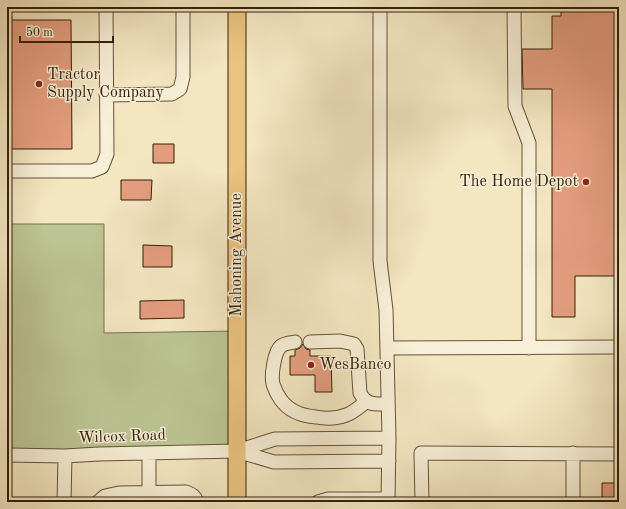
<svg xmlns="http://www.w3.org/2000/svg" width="626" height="509" font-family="'Old Standard TT',serif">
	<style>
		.green { fill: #bbc492; stroke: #77724f }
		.building { fill: #e39d7e; stroke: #33200c }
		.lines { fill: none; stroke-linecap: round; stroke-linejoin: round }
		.minor-casing { stroke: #635239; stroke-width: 15 }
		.major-casing { stroke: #33200c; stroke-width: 19 }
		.minor { stroke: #f7efd7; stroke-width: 13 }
		.major { stroke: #eac380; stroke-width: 17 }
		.poi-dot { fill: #8f2418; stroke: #f7efd7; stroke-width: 1.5 }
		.labels { text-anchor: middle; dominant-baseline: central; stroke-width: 3; stroke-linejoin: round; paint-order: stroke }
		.poi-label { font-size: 16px; fill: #33200c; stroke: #f7efd7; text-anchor: start }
		.street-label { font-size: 16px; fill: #33200c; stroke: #f7efd7 }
	</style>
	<rect width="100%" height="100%" fill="#f3e6c1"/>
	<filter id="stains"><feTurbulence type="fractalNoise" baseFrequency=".005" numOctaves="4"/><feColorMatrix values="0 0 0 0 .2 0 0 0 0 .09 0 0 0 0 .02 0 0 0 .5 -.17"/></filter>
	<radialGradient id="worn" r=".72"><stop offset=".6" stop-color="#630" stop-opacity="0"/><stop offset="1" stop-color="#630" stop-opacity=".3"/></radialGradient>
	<path class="green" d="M 7,224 L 104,224 L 104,333 L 237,331 L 237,451 L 7,454 Z"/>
	<path class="building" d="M 561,7 L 619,7 L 619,276 L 575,276 L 575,317 L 552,317 L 552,89 L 523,89 L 522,49 L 552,49 L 552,16 L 561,16 Z
		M 7,20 L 71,20 L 72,149 L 7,149 Z
		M 153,144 L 174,144 L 174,163 L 153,163 Z
		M 121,180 L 152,180 L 151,200 L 121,200 Z
		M 143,245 L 172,246 L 172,267 L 143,267 Z
		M 184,300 L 184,318 L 140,319 L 140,301 Z
		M 303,344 L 306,349 L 310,350 L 310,356 L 331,356 L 332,392 L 315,392 L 315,375 L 290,375 L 290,356 L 295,356 L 295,350 L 300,348 Z
		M 602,483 L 619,483 L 619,502 L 602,502 Z"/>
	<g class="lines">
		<defs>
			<path id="minor" d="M 380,7 L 380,261 L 386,310 L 389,438 L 388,502
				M 514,7 L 515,106 L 529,143 L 529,348
				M 106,95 L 172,94 L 180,89 L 183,77 L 183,7
				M 7,171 L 92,171 L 102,167 L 107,154 L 106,7
				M 295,342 C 290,343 285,343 281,346 C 274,352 271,376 273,384 C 275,390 278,396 281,400 C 289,411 303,416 316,417 C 326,419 336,419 346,415 C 353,413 360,406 366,402
				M 310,342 L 340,341 L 354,344 L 357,349 L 360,393 C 367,406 375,404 388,404
				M 387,348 L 619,347
				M 237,451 L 274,462 L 389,461
				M 573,453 L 573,502
				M 7,455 L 65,456 L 99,454 L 237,451 L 275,439 L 389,438
				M 149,493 L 149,454
				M 64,502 L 65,456
				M 98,502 L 105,496 L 119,493 L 186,492 C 192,494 195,496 197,502
				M 318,502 L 328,499 L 388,499
				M 422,502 L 421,453 L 619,454"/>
			<path id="major" d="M 237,7 L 237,502"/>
		</defs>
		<use href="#minor" class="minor-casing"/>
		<use href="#major" class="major-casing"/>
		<use href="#minor" class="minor"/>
		<use href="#major" class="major"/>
	</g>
	<g class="poi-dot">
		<circle cx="39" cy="84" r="4"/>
		<circle cx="586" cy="182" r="4"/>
		<circle cx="311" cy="365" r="4"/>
	</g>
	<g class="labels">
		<g class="poi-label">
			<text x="47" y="75">Tractor<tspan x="47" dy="18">Supply Company</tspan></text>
			<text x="578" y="182" text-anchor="end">The Home Depot</text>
			<text x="319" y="365">WesBanco</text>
		</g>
		<g class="street-label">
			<text transform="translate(237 255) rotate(-90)">Mahoning Avenue</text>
			<text transform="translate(122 437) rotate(-2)">Wilcox Road</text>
		</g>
	</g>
	<rect width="626" height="509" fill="none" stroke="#f3e6c1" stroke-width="24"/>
	<rect x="8" y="8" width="610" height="493" fill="none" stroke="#33200c" stroke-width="2"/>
	<rect x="12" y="12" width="602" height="485" fill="none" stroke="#33200c"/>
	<path d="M20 36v6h93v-6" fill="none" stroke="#33200c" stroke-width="2"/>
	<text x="26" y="36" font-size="12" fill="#33200c" stroke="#f7efd7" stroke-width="3" paint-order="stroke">50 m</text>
	<rect width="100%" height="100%" filter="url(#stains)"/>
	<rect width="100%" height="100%" fill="url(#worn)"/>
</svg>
